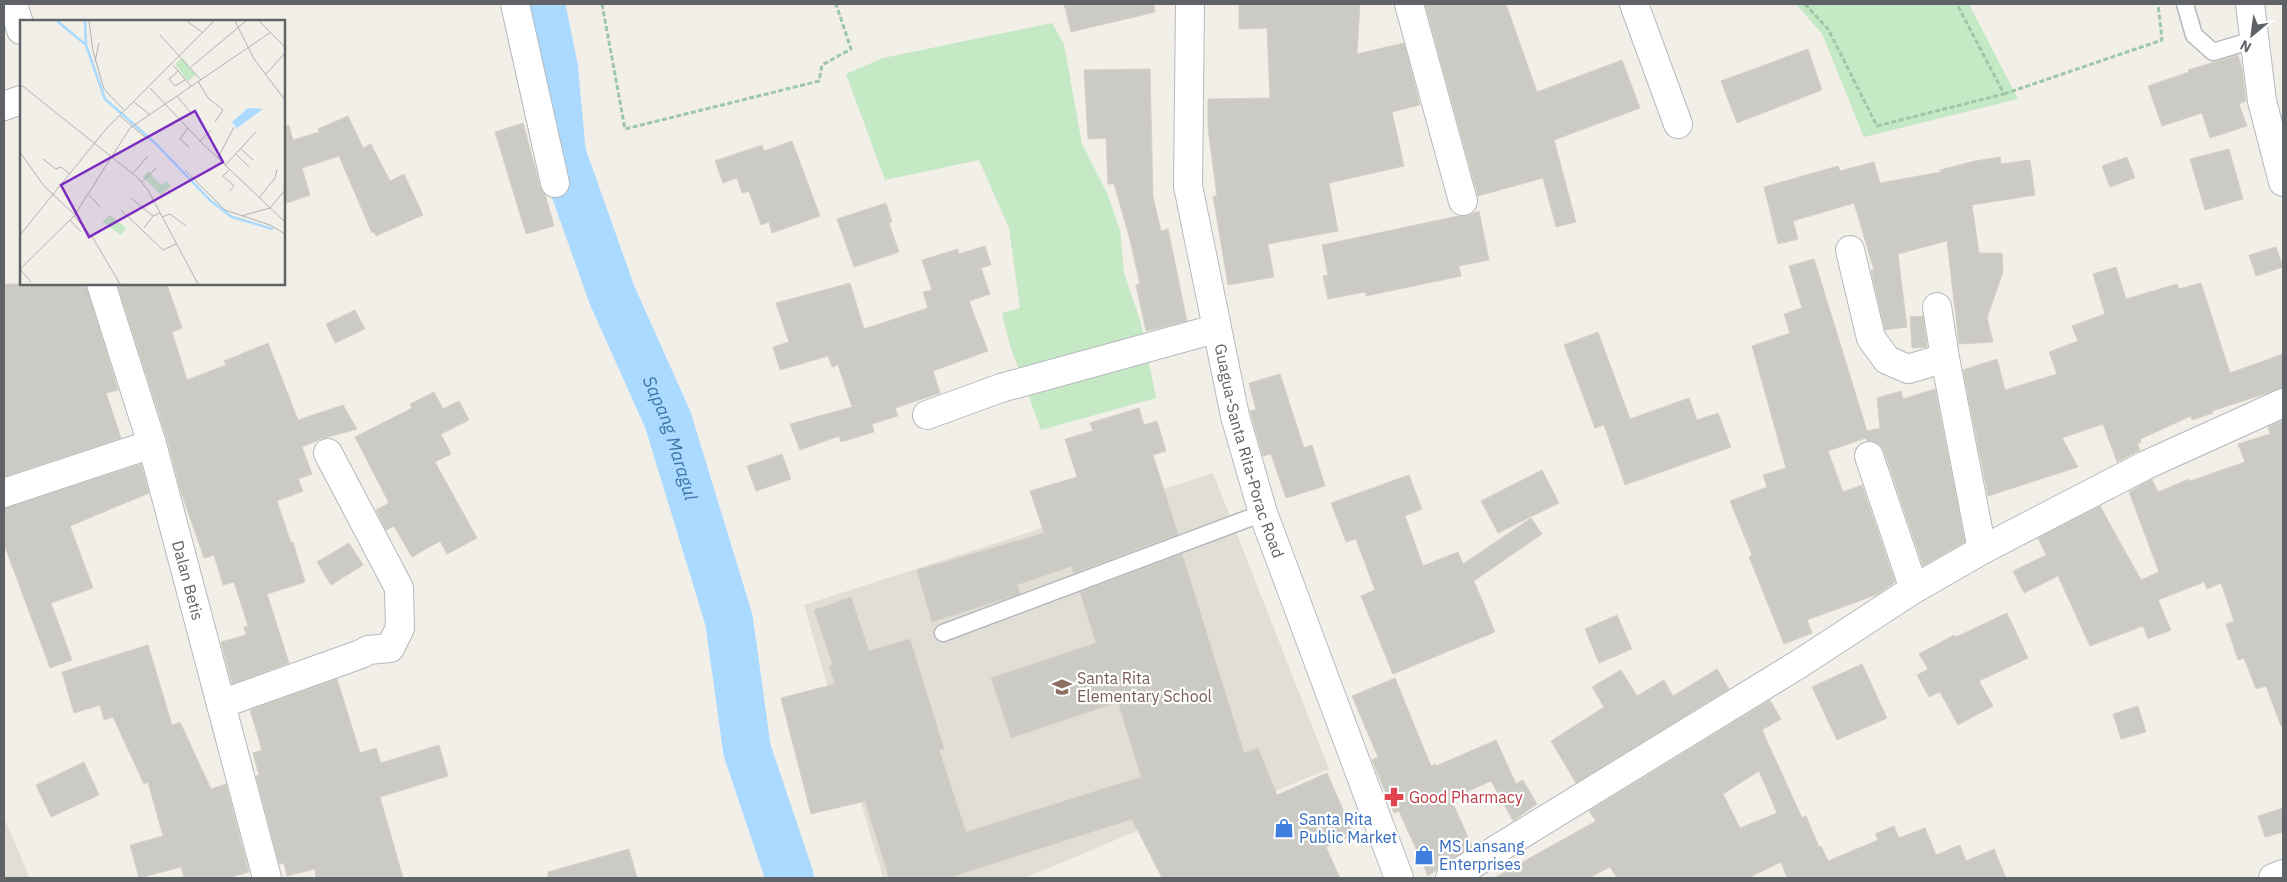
<svg xmlns="http://www.w3.org/2000/svg" width="2287" height="882" font-family="'IBM Plex Sans',sans-serif">
	<style>
		.education { fill: #e1ded6 }
		.green { fill: #c5e8c5 }
		.lines { fill: none; stroke-linecap: round; stroke-linejoin: round }
		.river { stroke: #aadaff; stroke-width: 48 }
		.building { fill: #cccac5; stroke: #d6d1c6; fill-rule: evenodd }
		.service-casing { stroke: #b5b8bc; stroke-width: 19 }
		.minor-casing { stroke: #b5b8bc; stroke-width: 30 }
		.tertiary-casing { stroke: #b5b8bc; stroke-width: 30 }
		.secondary-casing { stroke: #b6babf; stroke-width: 30 }
		.path { stroke: #9cc7a9; stroke-width: 3; stroke-dasharray: 5 2.5; stroke-linecap: butt }
		.service { stroke: #fff; stroke-width: 16 }
		.minor { stroke: #fff; stroke-width: 28 }
		.tertiary { stroke: #fff; stroke-width: 28 }
		.secondary { stroke: #fff; stroke-width: 28 }
		.labels { text-anchor: middle; dominant-baseline: central; stroke-width: 4.5; stroke-linejoin: round; paint-order: stroke }
		.street-label { font-size: 16px; fill: #5f6368; stroke: #fff }
		.education-label { font-size: 16px; fill: #785e54; stroke: #fff; text-anchor: start }
		.health-label { font-size: 16px; fill: #be3a42; stroke: #fff; text-anchor: start }
		.shop-label { font-size: 16px; fill: #366cbe; stroke: #fff; text-anchor: start }
		.water-label { font-size: 18px; font-style: italic; fill: #4174aa; stroke: #fff }
		.inset-river { fill: none; stroke: #aadaff; stroke-width: 2.5 }
		.inset-road { fill: none; stroke: #b3b3b1; stroke-width: 1 }
		.view { fill: #7b2cbf; fill-opacity: 0.15; stroke: #7b2cbf; stroke-width: 2.5 }
		.inset-edge { fill: none; stroke: #5f6368; stroke-width: 2.5 }
	</style>
	<rect width="100%" height="100%" fill="#f1efe8"/>
	<path class="education" d="M 1213,473 L 1329,769 L 1232,809 L 1225,794 L 1025,878 L 883,878 L 804,605 Z
		M 4,818 L 30,878 L 4,878 Z"/>
	<path class="green" d="M 1796,4 L 1969,4 L 2018,99 L 1864,137 L 1822,34 Z
		M 1052,23 L 1064,44 L 1082,144 L 1107,193 L 1120,230 L 1124,273 L 1141,323 L 1156,398 L 1041,430 L 1010,345 L 1002,313 L 1020,308 L 1009,228 L 979,160 L 885,180 L 846,74 L 883,58 Z"/>
	<g class="lines">
		<path class="river" id="s1" d="M 541,4 L 554,68 L 562,154 L 612,295 L 668,420 L 729,620 L 747,750 L 790,878"/>
	</g>
	<path class="building" d="M 1064,4 L 1154,4 L 1155,12 L 1071,32 Z
		M 1239,4 L 1360,4 L 1357,54 L 1404,43 L 1420,105 L 1392,112 L 1404,166 L 1329,183 L 1338,231 L 1268,244 L 1274,277 L 1228,285 L 1213,196 L 1217,196 L 1208,128 L 1208,99 L 1270,98 L 1267,28 L 1239,29 Z
		M 1425,4 L 1506,4 L 1537,92 L 1622,60 L 1640,108 L 1554,140 L 1576,222 L 1556,227 L 1543,178 L 1478,196 Z
		M 1808,49 L 1822,90 L 1737,123 L 1721,81 Z
		M 2238,55 L 2242,68 L 2246,101 L 2239,104 L 2247,126 L 2210,138 L 2202,113 L 2162,126 L 2148,86 L 2189,72 L 2188,70 Z
		M 1150,69 L 1153,197 L 1161,231 L 1168,229 L 1187,321 L 1146,331 L 1136,285 L 1140,284 L 1129,236 L 1114,184 L 1108,184 L 1106,138 L 1088,139 L 1084,70 Z
		M 348,116 L 363,148 L 371,144 L 390,181 L 404,174 L 423,215 L 376,236 L 374,232 L 372,233 L 339,156 L 302,168 L 310,195 L 284,204 L 284,126 L 289,125 L 293,140 L 319,132 L 318,129 Z
		M 523,123 L 540,186 L 545,194 L 554,226 L 526,234 L 495,132 Z
		M 792,141 L 820,216 L 772,233 L 769,222 L 761,225 L 749,191 L 742,193 L 737,178 L 723,183 L 715,161 L 762,145 L 764,151 Z
		M 2229,149 L 2243,199 L 2205,210 L 2190,159 Z
		M 2000,157 L 2001,164 L 2030,160 L 2035,195 L 1972,205 L 1979,253 L 2002,253 L 2003,272 L 1987,318 L 1993,342 L 1959,344 L 1947,241 L 1898,254 L 1907,327 L 1885,330 L 1871,270 L 1874,270 L 1854,203 L 1793,221 L 1798,239 L 1778,244 L 1764,187 L 1838,166 L 1840,171 L 1874,162 L 1880,183 L 1941,172 L 1940,170 L 1975,161 Z
		M 2127,157 L 2135,178 L 2110,187 L 2102,166 Z
		M 886,203 L 892,222 L 889,223 L 899,252 L 854,267 L 837,219 Z
		M 1479,211 L 1489,260 L 1459,266 L 1461,276 L 1366,296 L 1365,292 L 1328,299 L 1323,276 L 1328,275 L 1322,245 L 1458,216 L 1467,216 Z
		M 985,246 L 991,265 L 981,268 L 990,294 L 969,301 L 988,351 L 933,371 L 940,393 L 895,408 L 898,416 L 872,424 L 874,432 L 841,442 L 839,436 L 800,450 L 790,424 L 852,407 L 838,365 L 832,367 L 828,356 L 780,370 L 773,347 L 789,342 L 776,303 L 850,283 L 864,329 L 928,308 L 923,292 L 932,290 L 922,260 L 958,249 L 959,254 Z
		M 2276,247 L 2283,267 L 2256,276 L 2249,255 Z
		M 1814,259 L 1867,431 L 1880,428 L 1877,398 L 1901,391 L 1903,399 L 1935,389 L 1965,542 L 1923,566 L 1884,451 L 1880,445 L 1867,441 L 1866,438 L 1828,451 L 1843,492 L 1862,485 L 1895,582 L 1878,594 L 1807,620 L 1812,633 L 1784,644 L 1749,557 L 1752,555 L 1730,501 L 1767,487 L 1763,475 L 1786,468 L 1752,346 L 1790,333 L 1784,314 L 1802,308 L 1789,266 Z
		M 2116,267 L 2126,299 L 2177,284 L 2179,289 L 2201,283 L 2230,373 L 2283,354 L 2283,388 L 2212,411 L 2213,413 L 2192,420 L 2191,416 L 2140,439 L 2141,442 L 2137,444 L 2140,450 L 2117,462 L 2103,424 L 2062,438 L 2078,467 L 1988,496 L 1963,370 L 1997,359 L 2005,390 L 2057,374 L 2049,352 L 2078,341 L 2072,326 L 2105,314 L 2093,274 Z
		M 4,284 L 86,284 L 118,390 L 106,393 L 121,438 L 4,477 Z
		M 117,284 L 167,284 L 182,328 L 172,332 L 187,380 L 226,365 L 224,361 L 268,343 L 298,420 L 343,405 L 357,429 L 321,439 L 302,447 L 312,474 L 298,479 L 303,491 L 277,501 L 291,543 L 293,542 L 305,582 L 267,594 L 289,663 L 232,684 L 221,642 L 246,635 L 244,627 L 248,626 L 234,582 L 223,585 L 214,555 L 204,558 L 181,492 L 167,439 Z
		M 355,310 L 365,329 L 335,343 L 326,324 Z
		M 1923,316 L 1927,347 L 1912,348 L 1910,317 Z
		M 1598,332 L 1630,419 L 1689,398 L 1697,420 L 1718,413 L 1731,447 L 1625,485 L 1604,425 L 1595,428 L 1564,345 Z
		M 1280,374 L 1304,448 L 1312,445 L 1325,486 L 1286,498 L 1271,454 L 1263,456 L 1250,411 L 1256,410 L 1249,383 Z
		M 434,392 L 443,409 L 459,401 L 469,420 L 441,434 L 451,454 L 435,462 L 477,538 L 447,554 L 440,541 L 412,557 L 394,526 L 386,530 L 376,510 L 389,503 L 355,437 L 412,408 L 410,404 Z
		M 1139,408 L 1144,425 L 1157,421 L 1166,451 L 1153,455 L 1178,534 L 1074,573 L 1072,566 L 1017,585 L 1020,594 L 932,622 L 917,570 L 1044,533 L 1030,491 L 1077,477 L 1065,439 L 1093,431 L 1090,423 Z
		M 2283,420 L 2283,725 L 2281,726 L 2266,686 L 2256,689 L 2244,658 L 2238,660 L 2226,624 L 2234,621 L 2221,583 L 2207,589 L 2204,582 L 2158,600 L 2171,630 L 2148,639 L 2143,626 L 2090,646 L 2058,576 L 2024,593 L 2013,571 L 2046,555 L 2038,538 L 2100,506 L 2141,580 L 2159,572 L 2129,492 L 2152,479 L 2158,492 L 2189,479 L 2190,481 L 2245,462 L 2238,444 L 2270,434 L 2268,427 Z
		M 782,454 L 791,479 L 756,491 L 747,466 Z
		M 141,464 L 149,493 L 70,526 L 93,588 L 51,603 L 72,660 L 50,668 L 4,544 L 4,508 Z
		M 1542,470 L 1559,503 L 1498,533 L 1481,501 Z
		M 1409,475 L 1422,509 L 1405,516 L 1423,566 L 1458,552 L 1463,564 L 1531,518 L 1542,534 L 1474,581 L 1495,632 L 1393,674 L 1361,596 L 1375,590 L 1356,539 L 1346,542 L 1331,503 Z
		M 349,543 L 363,565 L 331,585 L 317,562 Z
		M 1182,554 L 1244,753 L 1258,748 L 1277,795 L 1327,773 L 1354,835 L 1326,847 L 1340,878 L 1162,878 L 1132,819 L 948,878 L 889,878 L 865,801 L 811,814 L 781,698 L 835,684 L 829,666 L 833,665 L 814,610 L 851,597 L 869,651 L 910,639 L 944,749 L 939,750 L 966,832 L 1141,777 L 1118,702 L 1011,738 L 991,678 L 1096,643 L 1080,592 Z
		M 2007,613 L 2028,658 L 1979,681 L 1993,706 L 1958,725 L 1940,692 L 1929,697 L 1917,675 L 1928,669 L 1919,654 L 1954,635 L 1956,637 Z
		M 1617,615 L 1632,649 L 1599,663 L 1585,629 Z
		M 148,645 L 172,725 L 180,722 L 211,789 L 226,784 L 249,872 L 227,878 L 184,878 L 181,867 L 139,878 L 130,845 L 163,836 L 148,782 L 144,784 L 113,717 L 104,720 L 100,705 L 74,713 L 62,672 Z
		M 1862,664 L 1887,718 L 1837,740 L 1812,687 Z
		M 1717,669 L 1729,689 L 1576,783 L 1551,741 L 1604,707 L 1592,687 L 1621,670 L 1637,696 L 1664,680 L 1673,696 Z
		M 1395,678 L 1431,766 L 1435,764 L 1436,766 L 1496,740 L 1516,784 L 1523,780 L 1537,804 L 1513,821 L 1491,781 L 1451,799 L 1472,846 L 1428,876 L 1399,811 L 1394,813 L 1372,760 L 1378,757 L 1352,696 Z
		M 337,679 L 360,753 L 376,748 L 381,763 L 439,745 L 448,776 L 380,797 L 403,878 L 316,878 L 315,869 L 287,876 L 284,863 L 279,864 L 256,776 L 259,775 L 253,753 L 262,750 L 250,710 Z
		M 1770,700 L 1781,719 L 1762,730 L 1802,818 L 1806,816 L 1819,847 L 1821,846 L 1828,861 L 1878,840 L 1875,834 L 1894,826 L 1899,838 L 1925,828 L 1936,855 L 1960,845 L 1966,861 L 1994,849 L 2006,878 L 1787,878 L 1781,862 L 1748,878 L 1617,878 L 1610,867 L 1589,878 L 1494,878 L 1596,821 L 1589,811 ZM 1759,771 L 1777,813 L 1740,828 L 1723,794 Z
		M 2138,706 L 2146,732 L 2121,739 L 2113,714 Z
		M 84,762 L 99,795 L 51,817 L 36,785 Z
		M 2283,808 L 2283,832 L 2265,837 L 2258,816 Z
		M 629,849 L 637,878 L 548,878 L 548,872 Z"/>
	<g class="lines">
		<defs>
			<path id="service" d="M 2185,4 L 2194,35 L 2213,52 L 2253,40
				M 943,633 L 1263,513"/>
			<path id="minor" d="M 515,4 L 555,183
				M 1409,4 L 1463,201
				M 1634,4 L 1678,124
				M 4,106 L 21,100
				M 1850,250 L 1871,338 L 1887,360 L 1908,369 L 1945,358
				M 1937,307 L 1945,358 L 1982,550
				M 927,415 L 1001,388 L 1215,329
				M 1869,456 L 1914,589
				M 4,493 L 152,444
				M 221,704 L 361,654 L 368,650 L 390,648 L 400,628 L 399,588 L 328,453"/>
			<g id="tertiary">
				<path d="M 13,4 L 21,30"/>
				<path d="M 2250,4 L 2262,101 L 2283,182"/>
				<path id="s2" d="M 101,284 L 152,444 L 267,878"/>
				<path d="M 1450,878 L 1799,664 L 1914,589 L 1982,550 L 2146,465 L 2283,403"/>
				<path d="M 2273,878 L 2283,874"/>
			</g>
			<g id="secondary">
				<path id="s3" d="M 1190,4 L 1188,186 L 1235,416 L 1263,513 L 1399,878"/>
			</g>
		</defs>
		<use href="#service" class="service-casing"/>
		<use href="#minor" class="minor-casing"/>
		<use href="#tertiary" class="tertiary-casing"/>
		<use href="#secondary" class="secondary-casing"/>
		<path class="path" d="M 602,4 L 625,129 L 819,81 L 822,65 L 851,49 L 836,4
			M 1805,4 L 1828,29 L 1877,126 L 2004,94 L 1957,4
			M 2004,94 L 2162,40 L 2158,4"/>
		<use href="#service" class="service"/>
		<use href="#minor" class="minor"/>
		<use href="#tertiary" class="tertiary"/>
		<use href="#secondary" class="secondary"/>
	</g>
	<defs>
		<symbol id="school-bare" viewBox="-9 -9 18 18"><path d="M0-5L7-2L0 1L-7-2ZM-4 1L0 2.5L4 1V4Q0 6-4 4Z" fill="#8d6e63" stroke="#fff" stroke-width="2.5" paint-order="stroke"/></symbol>
		<symbol id="pharmacy-bare" viewBox="-9 -9 18 18"><path d="M-2-6h4v4h4v4h-4v4h-4v-4h-4v-4h4Z" fill="#e0444e" stroke="#fff" stroke-width="2.5" paint-order="stroke"/></symbol>
		<symbol id="shop-bare" viewBox="-9 -9 18 18"><path d="M-5-2.5h2.3a2.7 3.5 0 0 1 5.4 0H5L5.5 6h-11ZM-1.5-2.5h3a1.5 2.3 0 0 0-3 0Z" fill="#3f7fe0" stroke="#fff" stroke-width="2.5" paint-order="stroke"/></symbol>
	</defs>
	<g fill-rule="evenodd">
		<use href="#school-bare" x="1048" y="673" width="28" height="28"/>
		<use href="#pharmacy-bare" x="1380" y="783" width="28" height="28"/>
		<use href="#shop-bare" x="1270" y="814" width="28" height="28"/>
		<use href="#shop-bare" x="1410" y="841" width="28" height="28"/>
	</g>
	<g class="labels">
		<g class="street-label">
			<text stroke="none"><textPath href="#s3" startOffset="454">Guagua-Santa Rita-Porac Road</textPath></text>
			<text stroke="none"><textPath href="#s2" startOffset="309">Dalan Betis</textPath></text>
		</g>
		<g class="education-label">
			<text x="1077" y="678">Santa Rita<tspan x="1077" dy="18">Elementary School</tspan></text>
		</g>
		<g class="health-label">
			<text x="1409" y="797">Good Pharmacy</text>
		</g>
		<g class="shop-label">
			<text x="1299" y="819">Santa Rita<tspan x="1299" dy="18">Public Market</tspan></text>
			<text x="1439" y="846">MS Lansang<tspan x="1439" dy="18">Enterprises</tspan></text>
		</g>
		<g class="water-label">
			<text stroke="none"><textPath href="#s1" startOffset="456">Sapang Maragul</textPath></text>
		</g>
	</g>
	<g transform="translate(20 20)">
		<rect width="265" height="265" fill="#f1efe8"/>
		<path d="M 162,38 L 176,55 L 168,61 L 155,44 ZM 128,151 L 141,165 L 146,161 L 151,166 L 141,175 L 123,157 ZM 90,195 L 106,208 L 101,215 L 82,202 Z" fill="#c5e8c5"/>
		<path d="M 228,88 L 243,89 L 217,108 L 212,102 Z" fill="#aadaff"/>
		<path class="inset-river" d="M 37,1 L 66,25M 65,1 L 66,25 L 85,79 L 135,123 L 191,181 L 212,197 L 253,209"/>
		<path class="inset-road" d="M 69,1 L 73,31 L 84,69 L 105,91M 167,1 L 183,13M 215,1 L 234,39 L 265,80M 239,1 L 265,27M 140,15 L 181,60M 75,42 L 79,23M 153,45 L 171,66M 171,47 L 226,1M 158,51 L 149,59 L 155,66 L 165,60M 245,55 L 265,33M 178,61 L 188,78 L 203,90 L 195,102M 0,64 L 118,158 L 128,170 L 178,264M 130,68 L 180,121 L 265,202M 157,76 L 170,92M 114,82 L 130,95M 100,96 L 125,117M 168,108 L 160,119 L 169,127M 180,121 L 191,110M 221,129 L 233,140M 0,132 L 24,166 L 55,195M 216,134 L 229,147M 198,138 L 214,107M 23,139 L 36,149 L 41,147 L 50,154M 205,145 L 236,112M 210,149 L 203,156 L 214,166 L 210,171M 165,150 L 205,190 L 250,205 L 265,214M 113,153 L 128,136M 121,163 L 136,148M 69,175 L 80,187M 111,178 L 133,196M 239,178 L 255,158 L 257,149M 101,190 L 143,230 L 156,224M 54,196 L 73,218 L 100,264M 221,196 L 250,188 L 265,170M 142,197 L 150,194 L 166,206M 50,200 L 61,212M 124,208 L 133,196 L 140,193M 0,215 L 86,109 L 194,1M 0,249 L 54,196 L 110,108 L 251,12M 0,249 L 11,262"/>
		<path class="view" d="M 175,91 L 203,142 L 69,217 L 41,165 Z"/>
		<rect width="265" height="265" class="inset-edge"/>
	</g>
	<rect width="2287" height="882" fill="none" stroke="#5f6368" stroke-width="10"/>
	<g transform="translate(2252 35) rotate(209)" stroke="#ffffff" stroke-width="4" paint-order="stroke">
	<path d="M0-4L9 19L0 12L-9 19Z" fill="#5f6368"/>
	<text y="-8" font-size="14" font-weight="bold" text-anchor="middle" fill="#5f6368">N</text>
	</g>
</svg>
